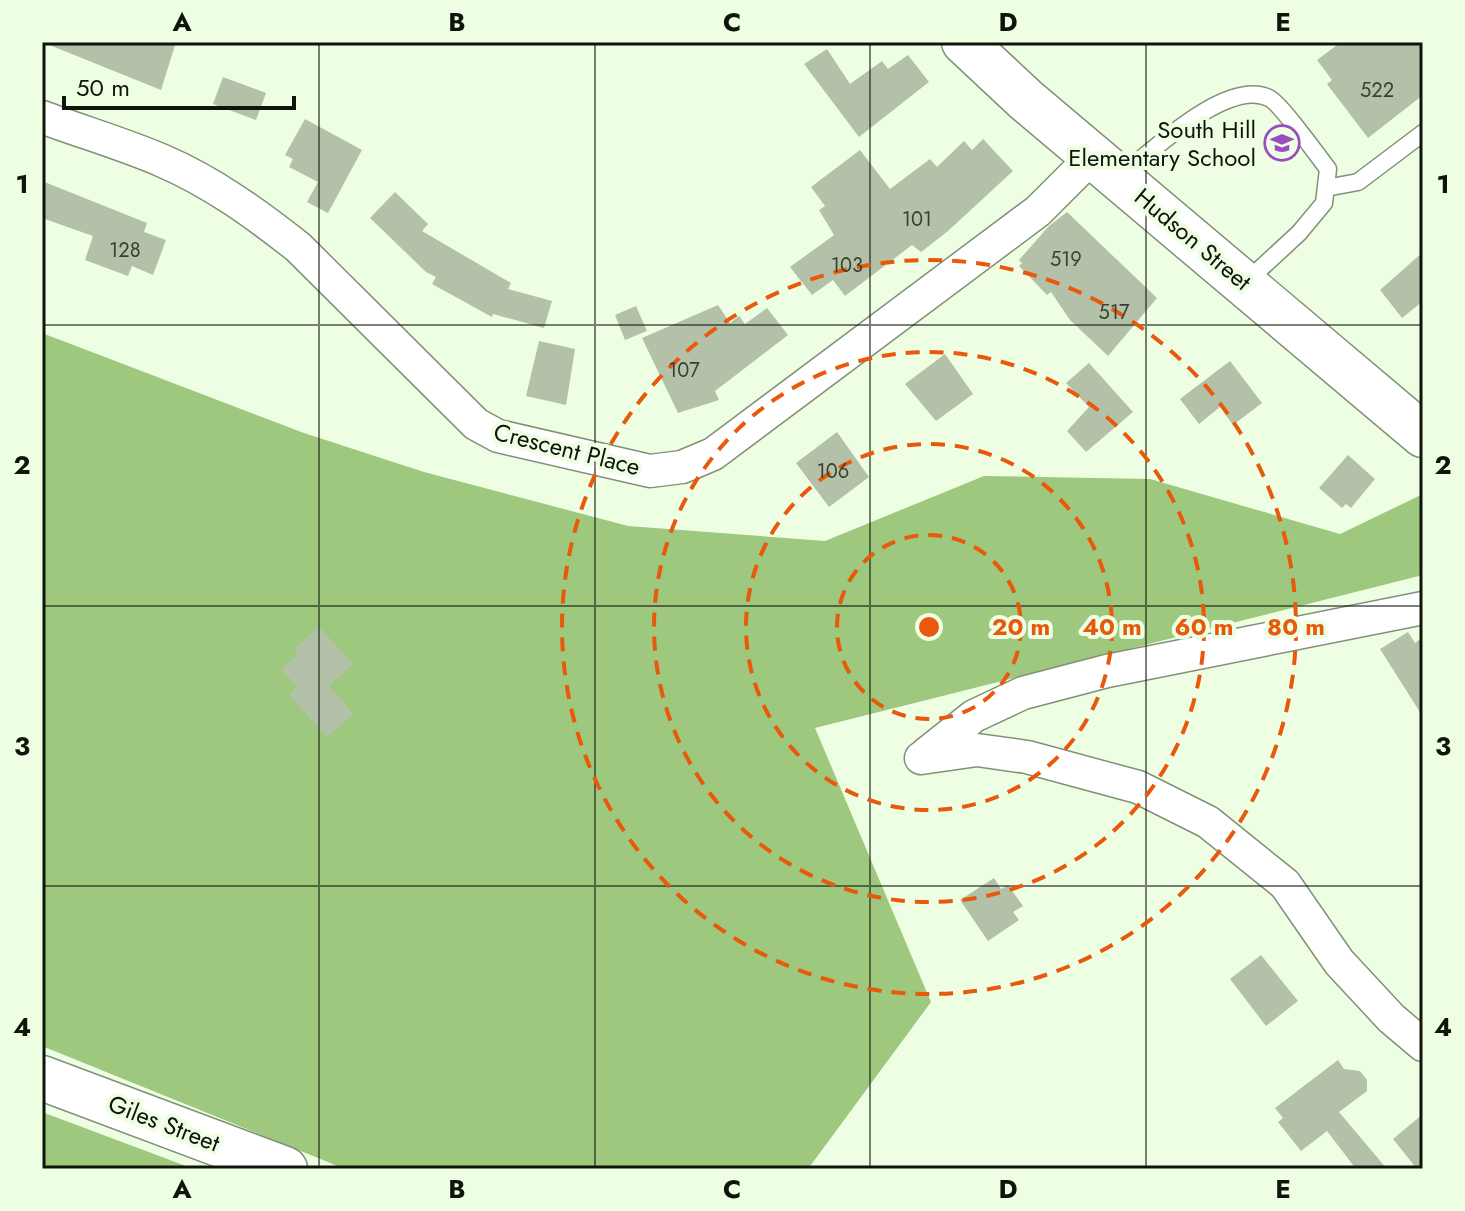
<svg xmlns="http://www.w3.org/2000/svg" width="1465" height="1211" font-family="Jost,sans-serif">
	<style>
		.forest { fill: #9dc87e }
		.building { fill: #b2c1a8 }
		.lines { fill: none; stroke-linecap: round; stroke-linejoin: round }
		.lane-casing { stroke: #829078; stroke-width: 19 }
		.street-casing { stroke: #829078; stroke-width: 35 }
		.secondary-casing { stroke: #829078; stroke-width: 47 }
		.lane { stroke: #fff; stroke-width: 16 }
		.street { stroke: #fff; stroke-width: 32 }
		.secondary { stroke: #fff; stroke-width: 44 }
		.grid { fill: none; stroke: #10150c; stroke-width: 2; stroke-opacity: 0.55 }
		.ring { fill: none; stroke: #e8590c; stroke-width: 4; stroke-dasharray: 14 10 }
		.labels { text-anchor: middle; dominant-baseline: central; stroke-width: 8; stroke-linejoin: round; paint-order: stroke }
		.number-label { font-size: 20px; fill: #384033 }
		.poi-label { font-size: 24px; fill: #10150c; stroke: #eefee3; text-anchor: end }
		.street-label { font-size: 24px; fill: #10150c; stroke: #eefee3 }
		.centre { fill: #e8590c; stroke: #eefee3; stroke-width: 4 }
		.ring-label { font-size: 24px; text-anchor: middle; font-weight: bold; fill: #e8590c; stroke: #eefee3; stroke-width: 8; stroke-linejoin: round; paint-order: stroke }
		.neatline { fill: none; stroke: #10150c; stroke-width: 3 }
		.grid-label { font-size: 26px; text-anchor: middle; font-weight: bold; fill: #10150c }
	</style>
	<rect width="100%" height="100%" fill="#eefee3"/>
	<path class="forest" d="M 42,333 L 304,433 L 424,472 L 628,526 L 825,541 L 984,476 L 1150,479 L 1340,534 L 1423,494 L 1423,575 L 815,728 L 931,1002 L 808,1169 L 345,1169 L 42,1046 Z
		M 42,1112 L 194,1169 L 42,1169 Z"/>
	<path class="building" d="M 42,42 L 176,42 L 161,90 Z
		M 1341,42 L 1423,42 L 1423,95 L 1368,138 L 1327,84 L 1332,80 L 1317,60 Z
		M 827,49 L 850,84 L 882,61 L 888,69 L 908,55 L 929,82 L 859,137 L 804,64 Z
		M 223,77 L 266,93 L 256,120 L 213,104 Z
		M 305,119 L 362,150 L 328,213 L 307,202 L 318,182 L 289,167 L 293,159 L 285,155 Z
		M 983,139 L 1013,171 L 948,231 L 921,252 L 912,245 L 845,296 L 833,280 L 812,295 L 790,267 L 834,235 L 819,210 L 825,206 L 811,187 L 860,150 L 890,189 L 930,159 L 937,167 L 964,141 L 972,150 Z
		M 42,181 L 147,223 L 144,232 L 166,240 L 153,275 L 132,266 L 128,276 L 85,260 L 93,236 L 42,218 Z
		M 395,192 L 428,224 L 422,231 L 511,283 L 508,289 L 552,301 L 544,328 L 493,314 L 492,317 L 432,284 L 436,277 L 426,272 L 370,218 Z
		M 1067,212 L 1157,298 L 1108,356 L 1070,320 L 1051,292 L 1047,295 L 1019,266 L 1022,263 L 1019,260 L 1049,226 Z
		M 1423,252 L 1423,301 L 1402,318 L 1380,290 Z
		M 718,305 L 730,323 L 739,316 L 745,324 L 767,308 L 788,335 L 715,391 L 719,400 L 678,413 L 642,338 Z
		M 636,306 L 647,331 L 625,340 L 615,315 Z
		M 539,341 L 575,349 L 566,405 L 526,396 Z
		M 945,354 L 973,394 L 936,421 L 905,384 Z
		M 1230,361 L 1262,403 L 1233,425 L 1220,407 L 1199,424 L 1180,399 Z
		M 1089,363 L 1133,412 L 1086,452 L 1067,431 L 1089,407 L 1066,383 Z
		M 837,432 L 869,477 L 829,507 L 796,463 Z
		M 1348,455 L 1375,479 L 1351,508 L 1346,504 L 1342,508 L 1319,488 Z
		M 319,627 L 353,664 L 329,686 L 354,714 L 327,737 L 289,695 L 297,687 L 281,669 L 298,654 L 294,649 Z
		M 1408,632 L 1415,643 L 1423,637 L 1423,717 L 1380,649 Z
		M 994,878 L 1001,889 L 1008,885 L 1023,906 L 1013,912 L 1019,920 L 988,941 L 960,900 Z
		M 1261,955 L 1298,1001 L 1266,1026 L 1230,979 Z
		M 1338,1060 L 1344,1069 L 1360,1071 L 1367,1080 L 1367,1091 L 1339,1112 L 1387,1169 L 1356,1169 L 1327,1131 L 1301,1151 L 1278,1122 L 1283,1118 L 1275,1108 Z
		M 1423,1114 L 1423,1169 L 1417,1169 L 1393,1139 Z"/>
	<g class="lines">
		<defs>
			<path id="lane" d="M 1121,176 C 1152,151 1227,78 1269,98 C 1280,103 1318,156 1328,169 L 1324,203 L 1299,233 L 1246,282
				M 1326,188 L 1358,182 L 1423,133"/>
			<path id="street" d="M 42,117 C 82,132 124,144 163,161 C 212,182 256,214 298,247 L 476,424 L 498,436 L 650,471 L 682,467 L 713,454 L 1038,211 L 1093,156
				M 926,754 L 974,716 L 1023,693 L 1107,671 L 1423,608
				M 921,758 L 977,750 L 1027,757 L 1138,787 L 1208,822 L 1285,884 L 1339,962 L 1391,1018 L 1423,1045"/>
			<path id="secondary" d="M 964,42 L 1026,100 L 1423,435
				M 42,1078 L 285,1169"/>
		</defs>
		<use href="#lane" class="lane-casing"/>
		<use href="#street" class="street-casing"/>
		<use href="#secondary" class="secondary-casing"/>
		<use href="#lane" class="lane"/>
		<use href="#street" class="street"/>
		<use href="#secondary" class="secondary"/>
	</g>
	<path class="grid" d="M 319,42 L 319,1169M 595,42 L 595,1169M 870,42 L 870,1169M 1146,42 L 1146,1169M 42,325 L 1423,325M 42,606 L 1423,606M 42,886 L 1423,886"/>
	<g class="ring">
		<circle cx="929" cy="627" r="92"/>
		<circle cx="929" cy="627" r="183"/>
		<circle cx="929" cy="627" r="275"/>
		<circle cx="929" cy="627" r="367"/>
	</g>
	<defs>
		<symbol id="school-ring" viewBox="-11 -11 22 22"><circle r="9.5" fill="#eefee3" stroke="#994dbf" stroke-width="1.5"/><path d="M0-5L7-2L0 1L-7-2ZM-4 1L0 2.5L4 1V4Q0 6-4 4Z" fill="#994dbf"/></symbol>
	</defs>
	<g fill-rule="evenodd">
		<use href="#school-ring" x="1262" y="123" width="40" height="40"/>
	</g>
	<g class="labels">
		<g class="number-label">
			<text x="1377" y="90">522</text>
			<text x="917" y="219">101</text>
			<text x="125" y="250">128</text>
			<text x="1066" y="259">519</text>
			<text x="847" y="265">103</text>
			<text x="1114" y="312">517</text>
			<text x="684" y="370">107</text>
			<text x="833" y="471">106</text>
		</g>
		<g class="poi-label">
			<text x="1256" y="129">South Hill<tspan x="1256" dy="28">Elementary School</tspan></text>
		</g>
		<g class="street-label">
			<text transform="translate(1193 239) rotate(40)">Hudson Street</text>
			<text transform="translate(567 449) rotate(14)">Crescent Place</text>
			<text transform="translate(164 1123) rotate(21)">Giles Street</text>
		</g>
	</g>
	<circle cx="929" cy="627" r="12" class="centre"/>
	<g class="ring-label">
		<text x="1021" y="635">20 m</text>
		<text x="1112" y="635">40 m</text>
		<text x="1204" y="635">60 m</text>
		<text x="1296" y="635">80 m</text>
	</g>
	<rect width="1465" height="1211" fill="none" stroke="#eefee3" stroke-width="88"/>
	<path d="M64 96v12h230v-12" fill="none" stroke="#10150c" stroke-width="4"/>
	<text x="76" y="96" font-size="24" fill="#10150c" stroke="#eefee3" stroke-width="6" paint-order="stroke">50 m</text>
	<rect x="44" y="44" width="1377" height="1123" class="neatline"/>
	<g class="grid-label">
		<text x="182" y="31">A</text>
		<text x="457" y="31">B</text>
		<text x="732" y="31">C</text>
		<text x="1008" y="31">D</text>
		<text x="1283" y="31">E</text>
		<text x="22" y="193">1</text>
		<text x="1443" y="193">1</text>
		<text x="22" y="474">2</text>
		<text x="1443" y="474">2</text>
		<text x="22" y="755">3</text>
		<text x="1443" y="755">3</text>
		<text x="22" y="1036">4</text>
		<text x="1443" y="1036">4</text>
		<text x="182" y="1198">A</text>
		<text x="457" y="1198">B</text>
		<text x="732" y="1198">C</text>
		<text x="1008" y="1198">D</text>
		<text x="1283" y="1198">E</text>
	</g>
</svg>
